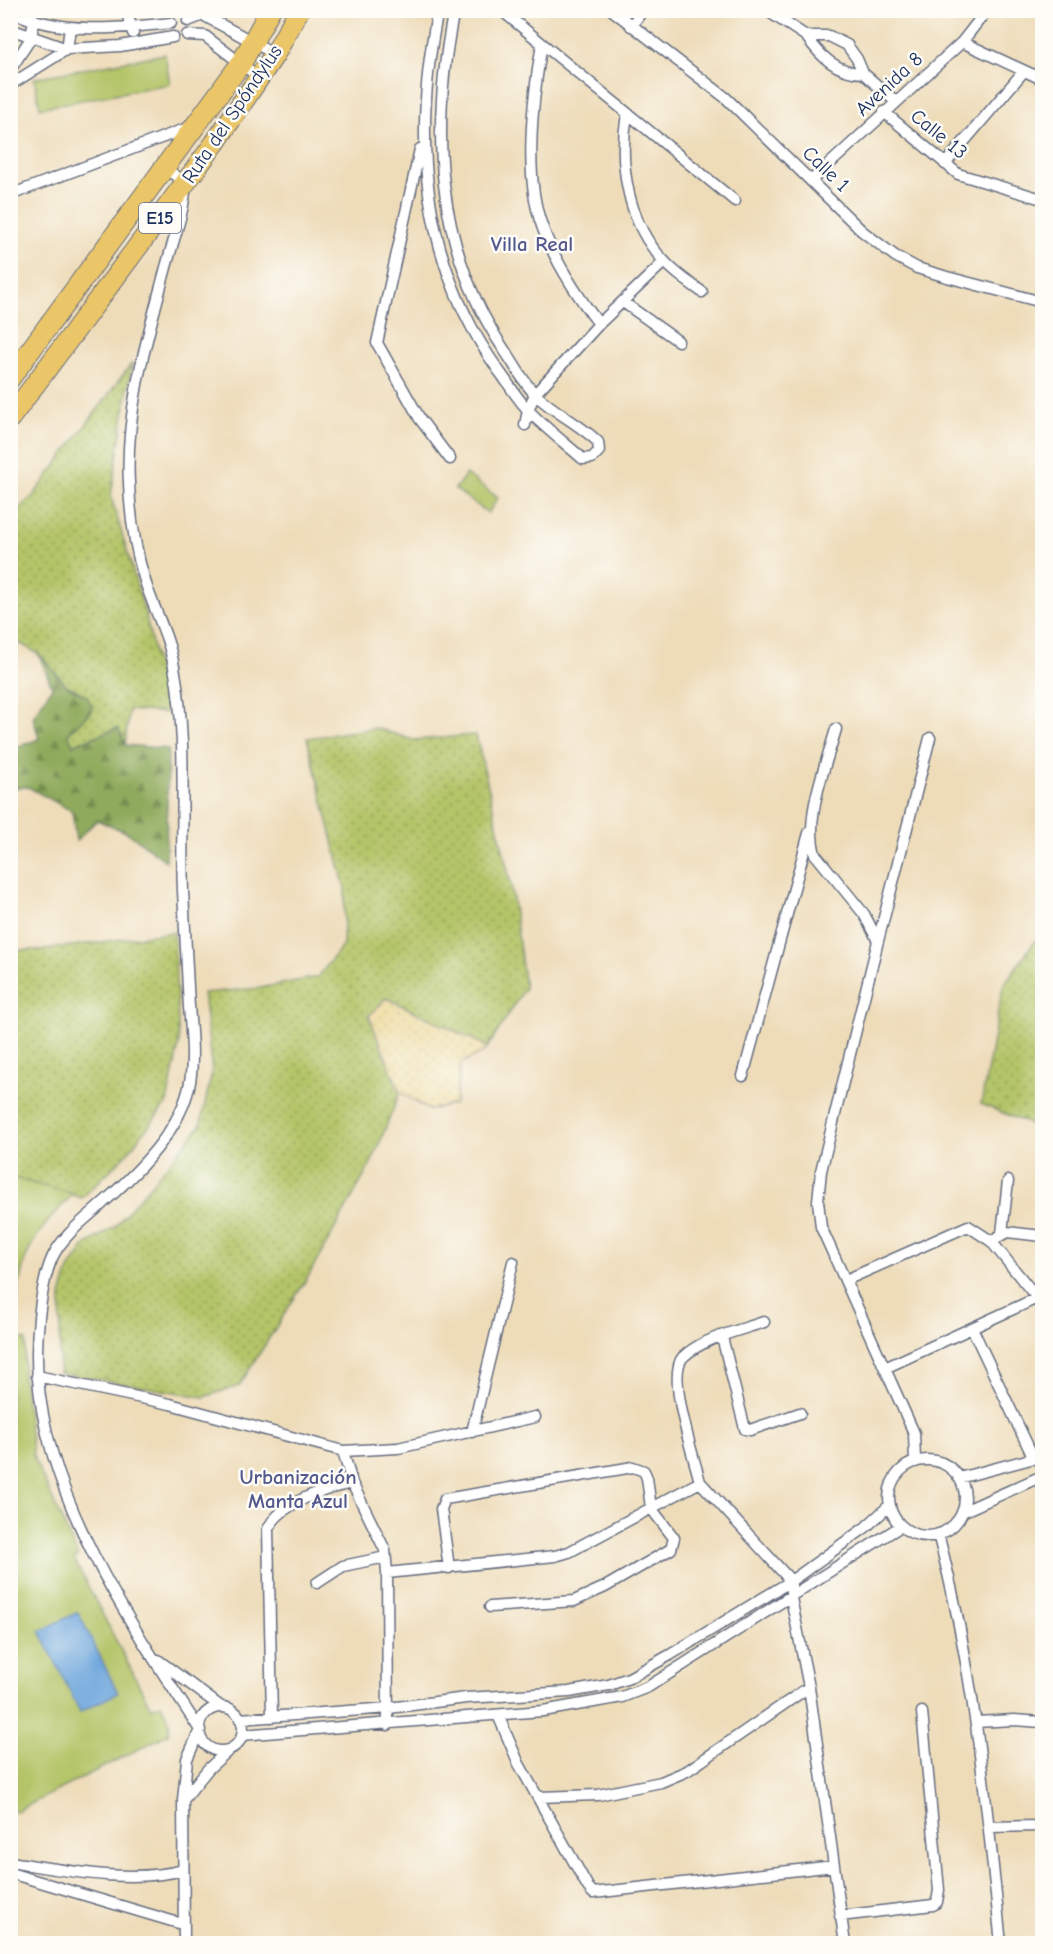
<svg xmlns="http://www.w3.org/2000/svg" width="1053" height="1954" font-family="'Comic Neue',sans-serif">
	<style>
		.grass { fill: url(#grass-dots); stroke: #687a62; stroke-width: 1.5 }
		.forest { fill: url(#forest-firs); stroke: #556c5d; stroke-width: 1.5 }
		.sand { fill: url(#sand-dots); stroke: #84847e; stroke-width: 1.5 }
		.pitch { fill: #b4c467; stroke: #687a62; stroke-width: 1.5 }
		.water { fill: #6ca5dc; stroke: #446a9d; stroke-width: 1.5 }
		.lines { fill: none; stroke-linecap: round; stroke-linejoin: round }
		.street-casing { stroke: #656c7e; stroke-width: 13 }
		.highway-casing { stroke: #656c7e; stroke-width: 22 }
		.street { stroke: #fff; stroke-width: 10 }
		.highway { stroke: #ebc669; stroke-width: 20 }
		.labels { text-anchor: middle; dominant-baseline: central; stroke-width: 5; stroke-linejoin: round; paint-order: stroke }
		.shield { fill: #fdfcf7; stroke: #5f6c8c; stroke-width: 1.5 }
		.shield-label { font-size: 18px; font-weight: bold; fill: #1b2f5e }
		.street-label { font-size: 20px; fill: #1b2f5e; stroke: #fdfcf7 }
		.neighbourhood-label { font-size: 21px; font-weight: bold; fill: #555a8e; stroke: #fdfcf7 }
	</style>
	<defs>
		<pattern id="grass-dots" width="8" height="8" patternUnits="userSpaceOnUse" patternTransform="scale(1.5)"><rect width="8" height="8" fill="#b4c467"/><path d="M2 2h.1M6 6h.1" fill="none" stroke="#92a058" stroke-width="1.8" stroke-linecap="round"/></pattern>
		<pattern id="forest-firs" width="22" height="20" patternUnits="userSpaceOnUse" patternTransform="scale(1.5)"><rect width="22" height="20" fill="#8faa5c"/><path d="M5 1l3.5 6h-7zM16 11l3.5 6h-7z" fill="#748b4f"/></pattern>
		<pattern id="sand-dots" width="8" height="8" patternUnits="userSpaceOnUse" patternTransform="scale(1.5)"><rect width="8" height="8" fill="#eeda9e"/><path d="M2 2h.1M6 6h.1" fill="none" stroke="#ccbb8a" stroke-width="1.8" stroke-linecap="round"/></pattern>
	</defs>
	<rect width="100%" height="100%" fill="#fdfcf7"/>
	<filter id="ink" filterUnits="userSpaceOnUse"><feTurbulence type="fractalNoise" baseFrequency=".0167" numOctaves="2"/><feDisplacementMap in="SourceGraphic" scale="12" xChannelSelector="R" yChannelSelector="G"/><feConvolveMatrix kernelMatrix="1 2 1 2 8 2 1 2 1" color-interpolation-filters="sRGB"/></filter>
	<filter id="wash" filterUnits="userSpaceOnUse"><feTurbulence type="fractalNoise" baseFrequency=".008" numOctaves="4" result="noise"/><feDisplacementMap in="SourceGraphic" scale="24" xChannelSelector="R" yChannelSelector="G"/><feGaussianBlur stdDeviation="1.35" result="paint"/><feColorMatrix in="noise" values="0 0 0 0 0 0 0 0 0 0 0 0 0 0 0 0 0 1.4 0 .05"/><feComposite in="paint" operator="in"/></filter>
	<g filter="url(#wash)">
		<rect width="100%" height="100%" fill="#eedcb9"/>
		<path class="grass" d="M 132,363 L 111,496 L 146,616 L 167,713 L 129,710 L 125,745 L 117,728 L 73,745 L 68,734 L 87,696 L 67,686 L 40,655 L 11,638 L 11,515 L 33,496 Z
			M 376,728 L 413,740 L 476,735 L 511,884 L 525,988 L 488,1047 L 386,998 L 369,1016 L 400,1092 L 372,1162 L 309,1275 L 239,1386 L 204,1397 L 59,1373 L 61,1296 L 69,1269 L 86,1244 L 115,1227 L 200,1126 L 212,1072 L 203,993 L 260,988 L 318,977 L 343,945 L 345,889 L 307,738 Z
			M 1042,931 L 1042,1129 L 981,1104 L 1003,986 Z
			M 174,932 L 179,1044 L 167,1103 L 125,1156 L 82,1198 L 11,1177 L 10,950 L 42,950 Z"/>
		<path class="forest" d="M 39,655 L 67,686 L 87,696 L 93,709 L 68,734 L 73,745 L 118,728 L 126,745 L 168,749 L 166,861 L 128,833 L 97,820 L 76,841 L 72,811 L 28,787 L 11,788 L 11,749 L 39,739 L 33,717 L 52,687 Z"/>
		<path class="sand" d="M 386,998 L 488,1047 L 484,1052 L 461,1063 L 455,1104 L 429,1110 L 400,1092 L 369,1016 Z"/>
		<path class="pitch" d="M 165,54 L 170,84 L 40,108 L 34,78 Z
			M 466,474 L 498,498 L 488,513 L 455,489 Z
			M 10,1177 L 73,1194 C 18,1251 21,1262 14,1338 L 26,1340 L 23,1376 L 33,1456 L 78,1556 L 74,1559 L 151,1708 L 161,1704 L 170,1722 L 168,1734 L 15,1812 L 10,1803 Z"/>
		<path class="water" d="M 78,1612 L 118,1693 L 80,1712 L 40,1631 Z"/>
	</g>
	<g filter="url(#ink)">
		<g class="lines">
			<defs>
				<path id="street" d="M 126,10 L 133,33
					M 438,10 C 412,138 421,262 499,371 C 509,384 517,399 529,411 C 545,428 565,443 583,459 L 592,458 L 599,451 L 598,442 C 580,424 555,413 536,395 C 524,384 515,365 505,351 C 435,248 430,129 454,10
					M 501,10 L 735,201
					M 612,10 L 726,98 L 862,231 L 895,256 L 917,268 L 947,277 L 1042,302
					M 766,10 L 806,36 L 829,36 L 847,45 L 857,59 L 863,73 L 895,101
					M 10,11 C 61,35 117,29 171,23
					M 188,21 L 203,15 L 275,54
					M 631,26 L 643,10
					M 10,29 L 67,49 L 120,46 L 173,37
					M 187,35 L 205,36 L 260,78
					M 806,36 C 820,56 837,73 863,73
					M 962,42 L 1042,79
					M 542,44 C 533,96 523,175 542,226 C 555,262 576,294 599,324
					M 10,70 L 31,38 L 34,19
					M 10,85 L 67,49 L 70,28
					M 884,112 L 958,174 L 1042,199
					M 627,114 C 618,164 628,226 666,263 C 676,274 690,283 702,292
					M 420,149 L 377,343 L 420,419 L 450,459
					M 945,164 L 1024,71
					M 165,169 L 186,182 C 184,214 173,240 165,271 C 147,339 125,411 129,483 C 130,516 135,549 145,581 C 154,610 169,636 174,667 C 188,740 180,817 183,891 C 185,930 187,968 189,1007 C 191,1031 194,1058 190,1082 C 182,1129 138,1172 104,1202 C 87,1218 64,1234 53,1256 C 39,1286 35,1345 38,1379 C 48,1503 133,1628 200,1730 L 187,1759 L 183,1800 L 184,1944
					M 812,180 L 962,42 L 987,10
					M 10,195 L 190,127
					M 623,302 L 678,341
					M 525,425 L 528,410 L 535,394 L 599,324 L 664,262
					M 836,729 C 826,765 804,817 815,854 L 864,914 L 878,941 L 821,1171 L 818,1201 L 821,1227 L 914,1433 L 915,1461
					M 878,941 L 930,738
					M 743,1076 L 809,833
					M 1002,1233 L 1008,1181
					M 991,1241 L 1007,1232 L 1042,1236
					M 846,1280 L 968,1226 L 991,1241 L 1042,1304
					M 972,1328 L 1034,1459
					M 722,1337 L 745,1429 L 750,1430 L 800,1413
					M 885,1368 L 1037,1298
					M 37,1376 L 170,1404 L 343,1451 L 398,1448 L 535,1417
					M 472,1432 L 513,1262
					M 343,1451 L 352,1483
					M889 1498a38 38 0 1 1 76 0a38 38 0 1 1-76 0Z
					M 959,1478 L 1042,1456
					M 700,1482 C 694,1457 666,1375 683,1357 C 703,1338 738,1331 764,1322
					M 962,1512 L 1042,1476
					M 938,1534 C 974,1668 987,1807 1001,1944
					M 449,1568 L 441,1509 L 445,1499 L 633,1467 L 644,1471 L 647,1478 L 651,1508 L 674,1538 L 671,1549 L 605,1587 L 574,1601 L 490,1607
					M 387,1573 L 555,1556 L 569,1552 L 700,1482 L 791,1581 L 791,1598 L 809,1687 L 845,1944
					M 317,1583 L 343,1566 L 386,1557
					M 158,1660 L 221,1707
					M199 1729a22 22 0 1 1 44 0a22 22 0 1 1-44 0Z
					M 498,1715 L 519,1764 L 588,1887 L 593,1893 L 834,1866
					M 272,1717 L 268,1529 C 280,1503 326,1488 352,1483 L 385,1550 L 387,1573 L 388,1725
					M 240,1719 L 389,1708 L 466,1698 L 569,1692 L 609,1685 L 629,1678 L 670,1655 L 791,1581 L 866,1527 L 890,1505
					M 976,1722 L 1014,1720 L 1042,1722
					M 242,1735 L 543,1711 L 622,1697 L 648,1687 L 901,1526
					M 539,1797 L 598,1795 L 661,1782 L 687,1771 L 809,1687
					M 183,1800 L 208,1769 L 229,1750
					M 989,1827 L 1042,1826
					M 10,1862 C 64,1870 131,1884 183,1870
					M 10,1873 L 182,1924
					M 840,1916 L 933,1905 L 937,1902 L 939,1890 L 922,1712"/>
				<path id="highway" d="M 10,378 L 242,62 L 270,10
					M 10,418 L 215,143 L 275,54 L 299,10"/>
			</defs>
			<use href="#street" class="street-casing"/>
			<use href="#highway" class="highway-casing"/>
			<use href="#street" class="street"/>
			<use href="#highway" class="highway"/>
		</g>
	</g>
	<g class="labels">
		<rect class="shield" x="139" y="203" width="42" height="30" rx="4.5"/>
		<g class="shield-label">
			<text x="160" y="218">E15</text>
		</g>
		<g class="street-label">
			<text transform="translate(889 84) rotate(-43)">Avenida 8</text>
			<text transform="translate(232 114) rotate(-56)">Ruta del Spóndylus</text>
			<text transform="translate(939 134) rotate(39)">Calle 13</text>
			<text transform="translate(826 169) rotate(44)">Calle 1</text>
		</g>
		<g class="neighbourhood-label">
			<text x="532" y="244">Villa Real</text>
			<text x="298" y="1477">Urbanización<tspan x="298" dy="24">Manta Azul</tspan></text>
		</g>
	</g>
	<rect width="1053" height="1954" fill="none" stroke="#fdfcf7" stroke-width="36"/>
</svg>
